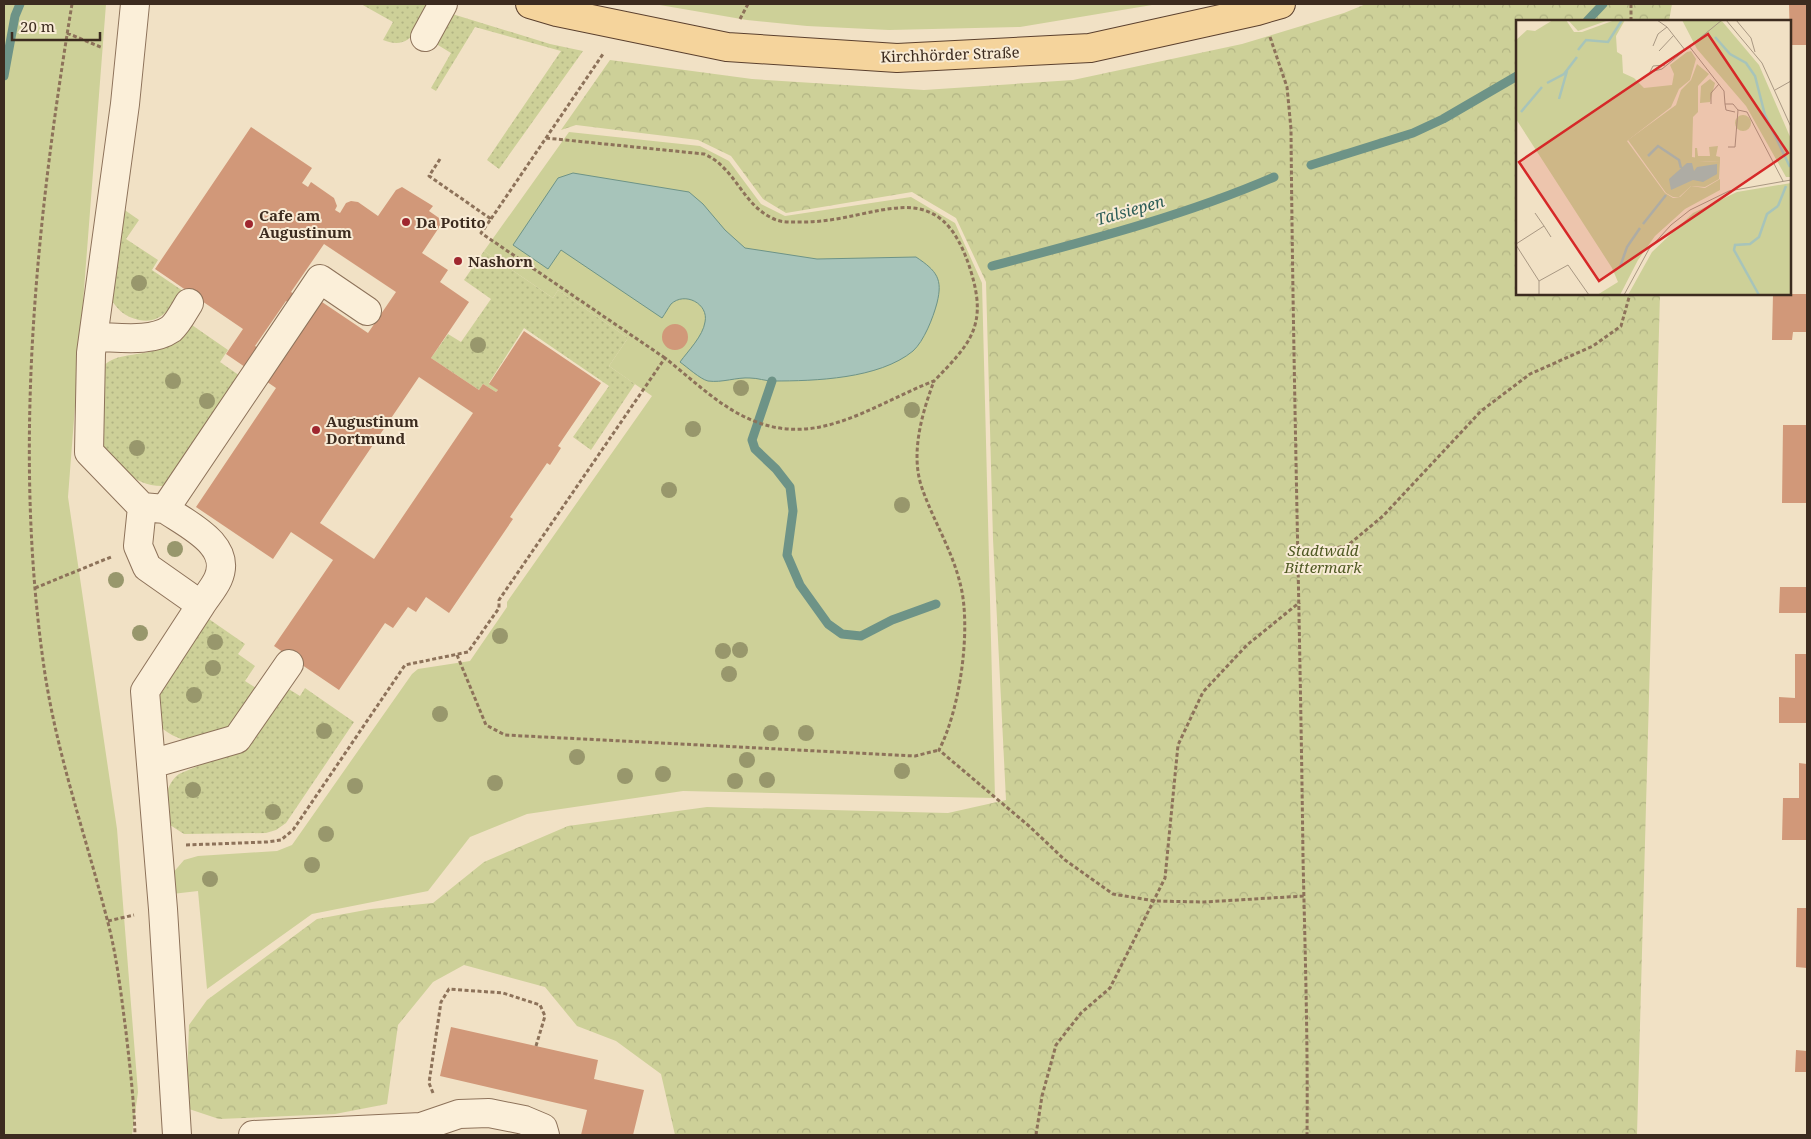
<svg xmlns="http://www.w3.org/2000/svg" width="1811" height="1139" font-family="'Noto Serif',serif">
	<style>
		.grass { fill: url(#grass-dots) }
		.forest { fill: url(#forest-crowns) }
		.park { fill: #cdd098 }
		.water { fill: #a7c4ba; stroke: #6d9387 }
		.lines { fill: none; stroke-linecap: round; stroke-linejoin: round }
		.stream { stroke: #6d9387; stroke-width: 9 }
		.building { fill: #d19879; fill-rule: evenodd }
		.minor-casing { stroke: #8d725a; stroke-width: 30 }
		.major-casing { stroke: #5b402e; stroke-width: 30 }
		.path { stroke: #8d725a; stroke-width: 3; stroke-dasharray: 4 2.5; stroke-linecap: butt }
		.minor { stroke: #fbefd9; stroke-width: 28 }
		.major { stroke: #f5d49c; stroke-width: 28 }
		.tree { fill: #98976c }
		.poi-dot { fill: #9f272f; stroke: #f8ebd5; stroke-width: 2 }
		.labels { text-anchor: middle; dominant-baseline: central; stroke-width: 4; stroke-linejoin: round; paint-order: stroke }
		.street-label { font-size: 15px; fill: #3c2b1f; stroke: #f8ebd5 }
		.poi-label { font-size: 15px; font-weight: bold; fill: #3c2b1f; stroke: #f8ebd5; text-anchor: start }
		.park-label { font-size: 15px; font-style: italic; fill: #505a24; stroke: #f8ebd5 }
		.water-label { font-size: 16px; font-style: italic; fill: #2d5d57; stroke: #f8ebd5 }
		.inset-river { fill: none; stroke: #a7c4ba; stroke-width: 2.5 }
		.inset-road { fill: none; stroke: #a99883; stroke-width: 1 }
		.view { fill: #d62828; fill-opacity: 0.15; stroke: #d62828; stroke-width: 2.5 }
		.inset-edge { fill: none; stroke: #3c2b1f; stroke-width: 2.5 }
	</style>
	<defs>
		<pattern id="grass-dots" width="8" height="8" patternUnits="userSpaceOnUse" patternTransform="scale(1.25)"><rect width="8" height="8" fill="#cdd098"/><path d="M2 2h.1M6 6h.1" fill="none" stroke="#b1b383" stroke-width="1.8" stroke-linecap="round"/></pattern>
		<pattern id="forest-crowns" width="20" height="18" patternUnits="userSpaceOnUse" patternTransform="scale(1.25)"><rect width="20" height="18" fill="#cdd098"/><path d="M2 6a3 3 0 1 1 6 0M12 15a3 3 0 1 1 6 0" fill="none" stroke="#b1b383"/></pattern>
	</defs>
	<rect width="100%" height="100%" fill="#f1e1c5"/>
	<path class="grass" d="M 361,4 L 427,4 C 419,26 412,52 383,40 L 393,22 Z
		M 449,13 L 550,44 L 583,51 L 499,169 L 487,160 L 561,51 L 475,27 L 436,91 L 431,88 L 451,53 L 433,42 Z
		M 119,206 L 139,220 L 126,239 L 158,260 L 152,270 L 183,291 C 172,306 161,325 139,320 C 125,317 114,308 109,294 C 106,284 117,222 119,206 Z
		M 484,251 L 553,298 L 558,290 L 628,338 L 609,366 L 635,384 L 591,450 L 573,437 L 609,386 L 524,328 L 489,383 L 498,390 L 496,392 L 483,384 L 479,390 L 431,358 L 448,334 L 461,342 L 491,299 L 464,280 Z
		M 189,323 L 228,350 L 220,362 L 243,378 L 164,486 C 132,487 118,463 97,442 L 100,370 C 113,352 136,357 155,350 C 169,345 179,334 189,323 Z
		M 206,617 L 245,644 L 238,654 L 255,666 L 245,681 L 256,688 L 226,732 C 195,739 186,748 159,726 L 158,688 Z
		M 287,688 L 300,696 L 305,688 L 354,722 L 286,823 L 276,830 L 266,833 L 184,834 L 170,825 C 168,805 161,788 179,774 L 249,744 Z"/>
	<path class="forest" d="M 1366,4 L 1672,4 L 1669,21 L 1517,21 L 1517,294 L 1660,294 L 1637,1135 L 675,1135 L 661,1074 L 616,1041 L 577,1026 L 545,987 L 464,965 L 433,982 L 398,1025 L 387,1104 L 335,1114 L 219,1119 L 186,1108 L 189,1025 L 207,1000 L 317,919 L 371,909 L 433,903 L 484,862 L 568,826 L 707,807 L 948,813 L 1006,800 L 993,539 L 986,282 L 956,218 L 912,192 L 786,213 L 763,199 L 731,156 L 698,140 L 576,125 L 561,130 L 610,60 L 752,79 L 924,90 L 1073,80 L 1242,44 L 1344,13 Z"/>
	<path class="park" d="M 4,4 L 106,4 L 68,497 L 117,829 L 138,1092 L 132,1135 L 4,1135 Z
		M 654,4 L 1158,4 L 1020,27 L 889,30 L 807,26 L 747,20 Z
		M 569,132 L 700,146 L 729,161 L 761,204 L 785,216 L 911,197 L 955,223 L 982,283 L 995,798 L 683,791 L 527,814 L 470,837 L 428,891 L 312,914 L 207,989 L 198,891 L 172,894 L 172,874 L 184,860 L 198,856 L 277,851 L 292,845 L 412,674 L 418,669 L 470,661 L 507,607 L 507,602 L 652,396 L 609,366 L 628,338 L 558,290 L 553,298 L 484,251 Z"/>
	<path class="water" d="M 573,173 L 689,192 L 703,204 L 725,230 L 745,248 L 817,259 L 916,257 C 937,271 943,279 937,303 C 933,318 924,341 913,351 C 879,379 815,381 773,381 C 765,381 758,378 750,378 C 737,377 722,383 708,381 C 700,379 687,367 680,362 C 688,351 703,336 705,322 C 709,304 685,291 671,304 C 668,308 665,314 662,318 L 561,250 L 548,269 L 513,245 L 558,178 Z"/>
	<g class="lines">
		<path class="stream" d="M 1587,21 L 1603,4
			M 4,76 L 15,16 L 20,4
			M 1311,165 L 1413,133 L 1443,119 L 1517,76
			M 992,266 C 1086,241 1184,216 1274,177
			M 772,381 L 752,440 L 755,449 L 776,469 L 790,487 L 793,511 L 787,555 L 800,585 L 828,624 L 842,634 L 861,636 L 892,620 L 936,604"/>
	</g>
	<path class="building" d="M 1789,4 L 1807,4 L 1807,45 L 1790,45 Z
		M 251,127 L 312,168 L 302,183 L 308,187 L 311,182 L 334,198 L 337,206 L 335,210 L 340,213 L 346,203 L 351,201 L 358,202 L 378,216 L 396,190 L 402,187 L 433,206 L 429,211 L 439,218 L 440,226 L 422,253 L 448,270 L 440,282 L 469,302 L 431,358 L 479,390 L 483,384 L 496,392 L 498,390 L 489,384 L 524,331 L 601,383 L 558,446 L 561,448 L 550,465 L 547,463 L 510,517 L 513,519 L 449,613 L 426,597 L 416,612 L 408,607 L 393,628 L 385,623 L 339,690 L 274,646 L 333,560 L 291,532 L 273,559 L 196,507 L 276,388 L 226,354 L 243,329 L 155,269 ZM 324,244 L 396,292 L 368,333 L 319,300 L 314,308 L 291,292 ZM 286,301 L 308,316 L 278,361 L 255,346 ZM 419,377 L 473,413 L 374,559 L 320,523 Z
		M 1773,294 L 1807,294 L 1807,332 L 1793,332 L 1792,340 L 1772,340 Z
		M662 337a13 13 0 1 1 26 0a13 13 0 1 1-26 0Z
		M 1783,425 L 1807,425 L 1807,503 L 1782,503 Z
		M 1780,587 L 1807,587 L 1807,613 L 1779,613 Z
		M 1795,654 L 1807,654 L 1807,723 L 1779,723 L 1779,697 L 1795,698 Z
		M 1799,763 L 1807,764 L 1807,840 L 1782,840 L 1783,798 L 1799,798 Z
		M 1797,908 L 1807,908 L 1807,968 L 1796,967 Z
		M 451,1027 L 598,1060 L 594,1079 L 644,1090 L 633,1135 L 581,1135 L 587,1110 L 440,1076 Z
		M 1796,1050 L 1807,1051 L 1807,1072 L 1795,1072 Z"/>
	<g class="lines">
		<defs>
			<path id="minor" d="M 135,4 L 125,104 L 91,353 L 89,452 L 142,507 L 138,546 L 147,567 L 201,605 L 145,691 L 163,909 L 177,1135
				M 425,37 L 443,4
				M 94,337 C 117,337 151,343 171,329 C 178,323 184,311 189,303
				M 142,507 L 165,509 L 320,279 L 367,311
				M 165,509 C 188,525 233,545 218,579 C 214,588 206,597 201,605
				M 151,764 L 237,739 L 289,664
				M 253,1135 L 421,1127 L 459,1114 L 489,1113 L 524,1120 L 543,1128 L 545,1135"/>
			<path id="major" d="M 530,4 L 557,12 L 727,47 L 897,58 L 1090,48 L 1257,11 L 1281,4"/>
		</defs>
		<use href="#minor" class="minor-casing"/>
		<use href="#major" class="major-casing"/>
		<path class="path" d="M 72,4 C 36,222 12,454 45,674 C 58,758 86,837 107,919 C 117,956 121,994 126,1032 C 130,1067 134,1101 135,1135
			M 1631,4 L 1631,21
			M 740,19 L 748,4
			M 67,33 L 103,48
			M 1270,37 L 1287,87 L 1291,129 C 1293,372 1300,615 1303,857 C 1305,950 1308,1042 1307,1135
			M 546,138 L 704,154 C 735,167 742,204 772,218 C 781,223 791,222 801,222 C 878,223 940,165 972,275 C 987,327 969,345 934,381
			M 440,159 L 429,176 L 491,219 L 481,233 L 665,358
			M 491,219 L 603,54
			M 1299,553 L 1347,546 L 1383,516 L 1481,411 L 1530,374 L 1593,346 L 1621,326 L 1630,294
			M 35,588 L 111,557
			M 457,655 L 486,725 L 505,735 L 915,756 L 939,750
			M 186,845 L 267,842 L 281,840 L 293,830 L 405,665 L 468,652 L 499,608 L 499,600 L 665,358 C 688,376 715,402 741,415 C 813,453 869,406 934,381 C 922,413 910,454 922,488 C 933,520 952,550 960,583 C 972,627 960,710 939,750 L 1029,826 L 1065,860 L 1113,894 L 1155,901 L 1204,902 L 1304,896
			M 108,921 L 134,915
			M 433,1093 L 429,1083 L 441,1002 L 449,989 L 503,993 L 540,1005 L 545,1016 L 536,1046
			M 1036,1135 L 1042,1096 L 1056,1045 L 1081,1013 L 1110,988 L 1165,878 L 1178,745 L 1203,692 L 1247,645 L 1300,602"/>
		<use href="#minor" class="minor"/>
		<use href="#major" class="major"/>
	</g>
	<g class="tree">
		<circle cx="139" cy="283" r="8"/>
		<circle cx="478" cy="345" r="8"/>
		<circle cx="173" cy="381" r="8"/>
		<circle cx="741" cy="388" r="8"/>
		<circle cx="207" cy="401" r="8"/>
		<circle cx="912" cy="410" r="8"/>
		<circle cx="693" cy="429" r="8"/>
		<circle cx="137" cy="448" r="8"/>
		<circle cx="669" cy="490" r="8"/>
		<circle cx="902" cy="505" r="8"/>
		<circle cx="175" cy="549" r="8"/>
		<circle cx="116" cy="580" r="8"/>
		<circle cx="140" cy="633" r="8"/>
		<circle cx="500" cy="636" r="8"/>
		<circle cx="215" cy="642" r="8"/>
		<circle cx="740" cy="650" r="8"/>
		<circle cx="723" cy="651" r="8"/>
		<circle cx="213" cy="668" r="8"/>
		<circle cx="729" cy="674" r="8"/>
		<circle cx="194" cy="695" r="8"/>
		<circle cx="440" cy="714" r="8"/>
		<circle cx="324" cy="731" r="8"/>
		<circle cx="771" cy="733" r="8"/>
		<circle cx="806" cy="733" r="8"/>
		<circle cx="577" cy="757" r="8"/>
		<circle cx="747" cy="760" r="8"/>
		<circle cx="902" cy="771" r="8"/>
		<circle cx="663" cy="774" r="8"/>
		<circle cx="625" cy="776" r="8"/>
		<circle cx="767" cy="780" r="8"/>
		<circle cx="735" cy="781" r="8"/>
		<circle cx="495" cy="783" r="8"/>
		<circle cx="355" cy="786" r="8"/>
		<circle cx="193" cy="790" r="8"/>
		<circle cx="273" cy="812" r="8"/>
		<circle cx="326" cy="834" r="8"/>
		<circle cx="312" cy="865" r="8"/>
		<circle cx="210" cy="879" r="8"/>
	</g>
	<g class="poi-dot">
		<circle cx="406" cy="222" r="5"/>
		<circle cx="249" cy="224" r="5"/>
		<circle cx="458" cy="261" r="5"/>
		<circle cx="316" cy="430" r="5"/>
	</g>
	<g class="labels">
		<g class="street-label">
			<text transform="translate(950 54) rotate(-2)">Kirchhörder Straße</text>
		</g>
		<g class="poi-label">
			<text x="259" y="215">Cafe am<tspan x="259" dy="17">Augustinum</tspan></text>
			<text x="416" y="222">Da Potito</text>
			<text x="468" y="261">Nashorn</text>
			<text x="326" y="421">Augustinum<tspan x="326" dy="17">Dortmund</tspan></text>
		</g>
		<g class="park-label">
			<text x="1323" y="550">Stadtwald<tspan x="1323" dy="17">Bittermark</tspan></text>
		</g>
		<g class="water-label">
			<text transform="translate(1130 210) rotate(-16)">Talsiepen</text>
		</g>
	</g>
	<g transform="translate(1516 20)">
		<rect width="275" height="275" fill="#f1e1c5"/>
		<path d="M 194,59 L 199,63 L 194,82 L 184,83 L 185,66 ZM219 103a8 8 0 1 1 16 0a8 8 0 1 1-16 0ZM 202,126 L 200,136 L 204,137 L 204,141 L 183,142 L 179,138 L 179,128 L 181,128 L 182,136 L 194,136 L 193,127 Z" fill="#cdd098"/>
		<path d="M 37,0 L 50,0 L 58,12 L 66,12 L 99,0 L 109,0 L 100,16 L 101,32 L 106,35 L 107,53 L 118,58 L 128,68 L 156,65 L 158,54 L 154,45 L 171,32 L 175,31 L 180,39 L 174,60 L 163,69 L 155,87 L 111,121 L 149,173 L 157,178 L 164,177 L 175,166 L 189,168 L 204,159 L 204,170 L 169,189 L 139,216 L 122,240 L 104,275 L 81,275 L 102,262 L 96,248 L 0,99 L 0,20 L 11,10 L 19,11 Z" fill="#cdd098"/>
		<path d="M 52,0 L 93,0 L 62,11 ZM 166,0 L 205,0 L 243,45 L 275,119 L 275,157 L 270,157 L 230,86 L 181,29 ZM 181,44 L 193,54 L 182,66 L 182,92 L 177,97 L 176,137 L 183,138 L 183,142 L 204,141 L 203,159 L 189,167 L 175,166 L 163,177 L 157,177 L 150,173 L 112,120 L 160,85 L 165,70 L 175,60 ZM 275,163 L 275,275 L 112,275 L 136,232 L 177,193 L 221,172 Z" fill="#cdd098"/>
		<path d="M 171,143 L 176,143 L 178,151 L 181,147 L 201,144 L 201,154 L 187,162 L 177,160 L 155,170 L 153,159 Z" fill="#a7c4ba"/>
		<path class="inset-river" d="M 199,17 L 214,34 L 230,43 L 239,56 L 249,95 L 274,147M 62,30 L 70,20 L 92,22 L 106,0M 31,63 L 48,54 L 61,37M 43,79 L 51,51M 5,92 L 26,67M 132,136 L 142,126 L 163,140 L 165,148M 262,186 L 270,166M 127,204 L 150,175M 104,247 L 111,227 L 124,208M 243,275 L 218,230 L 219,225 L 234,224 L 243,217 L 251,194 L 262,186"/>
		<path class="inset-road" d="M 141,0 L 151,7 L 169,30M 210,0 L 246,43 L 275,107M 220,0 L 235,18 L 239,32M 137,26 L 142,14 L 151,7M 173,26 L 208,71 L 209,84 L 217,84 L 222,90 L 231,92 L 267,161M 143,31 L 158,15M 149,45 L 137,46 L 134,52 L 146,49 L 206,0M 259,70 L 275,61M 195,84 L 195,73 L 203,64M 209,84 L 210,90 L 219,92M 212,127 L 219,127 L 222,90M 19,193 L 28,206M 0,224 L 28,206 L 35,217M 0,225 L 23,261 L 23,275M 23,261 L 52,245 L 73,275M 108,275 L 133,229 L 155,205 L 174,190 L 213,171 L 275,160"/>
		<path class="view" d="M 192,14 L 272,133 L 83,261 L 3,142 Z"/>
		<rect width="275" height="275" class="inset-edge"/>
	</g>
	<rect width="1811" height="1139" fill="none" stroke="#3c2b1f" stroke-width="10"/>
	<path d="M12 32v8h88v-8" fill="none" stroke="#3c2b1f" stroke-width="2.5"/>
	<text x="20" y="32" font-size="15" fill="#3c2b1f" stroke="#f8ebd5" stroke-width="4" paint-order="stroke">20 m</text>
</svg>
